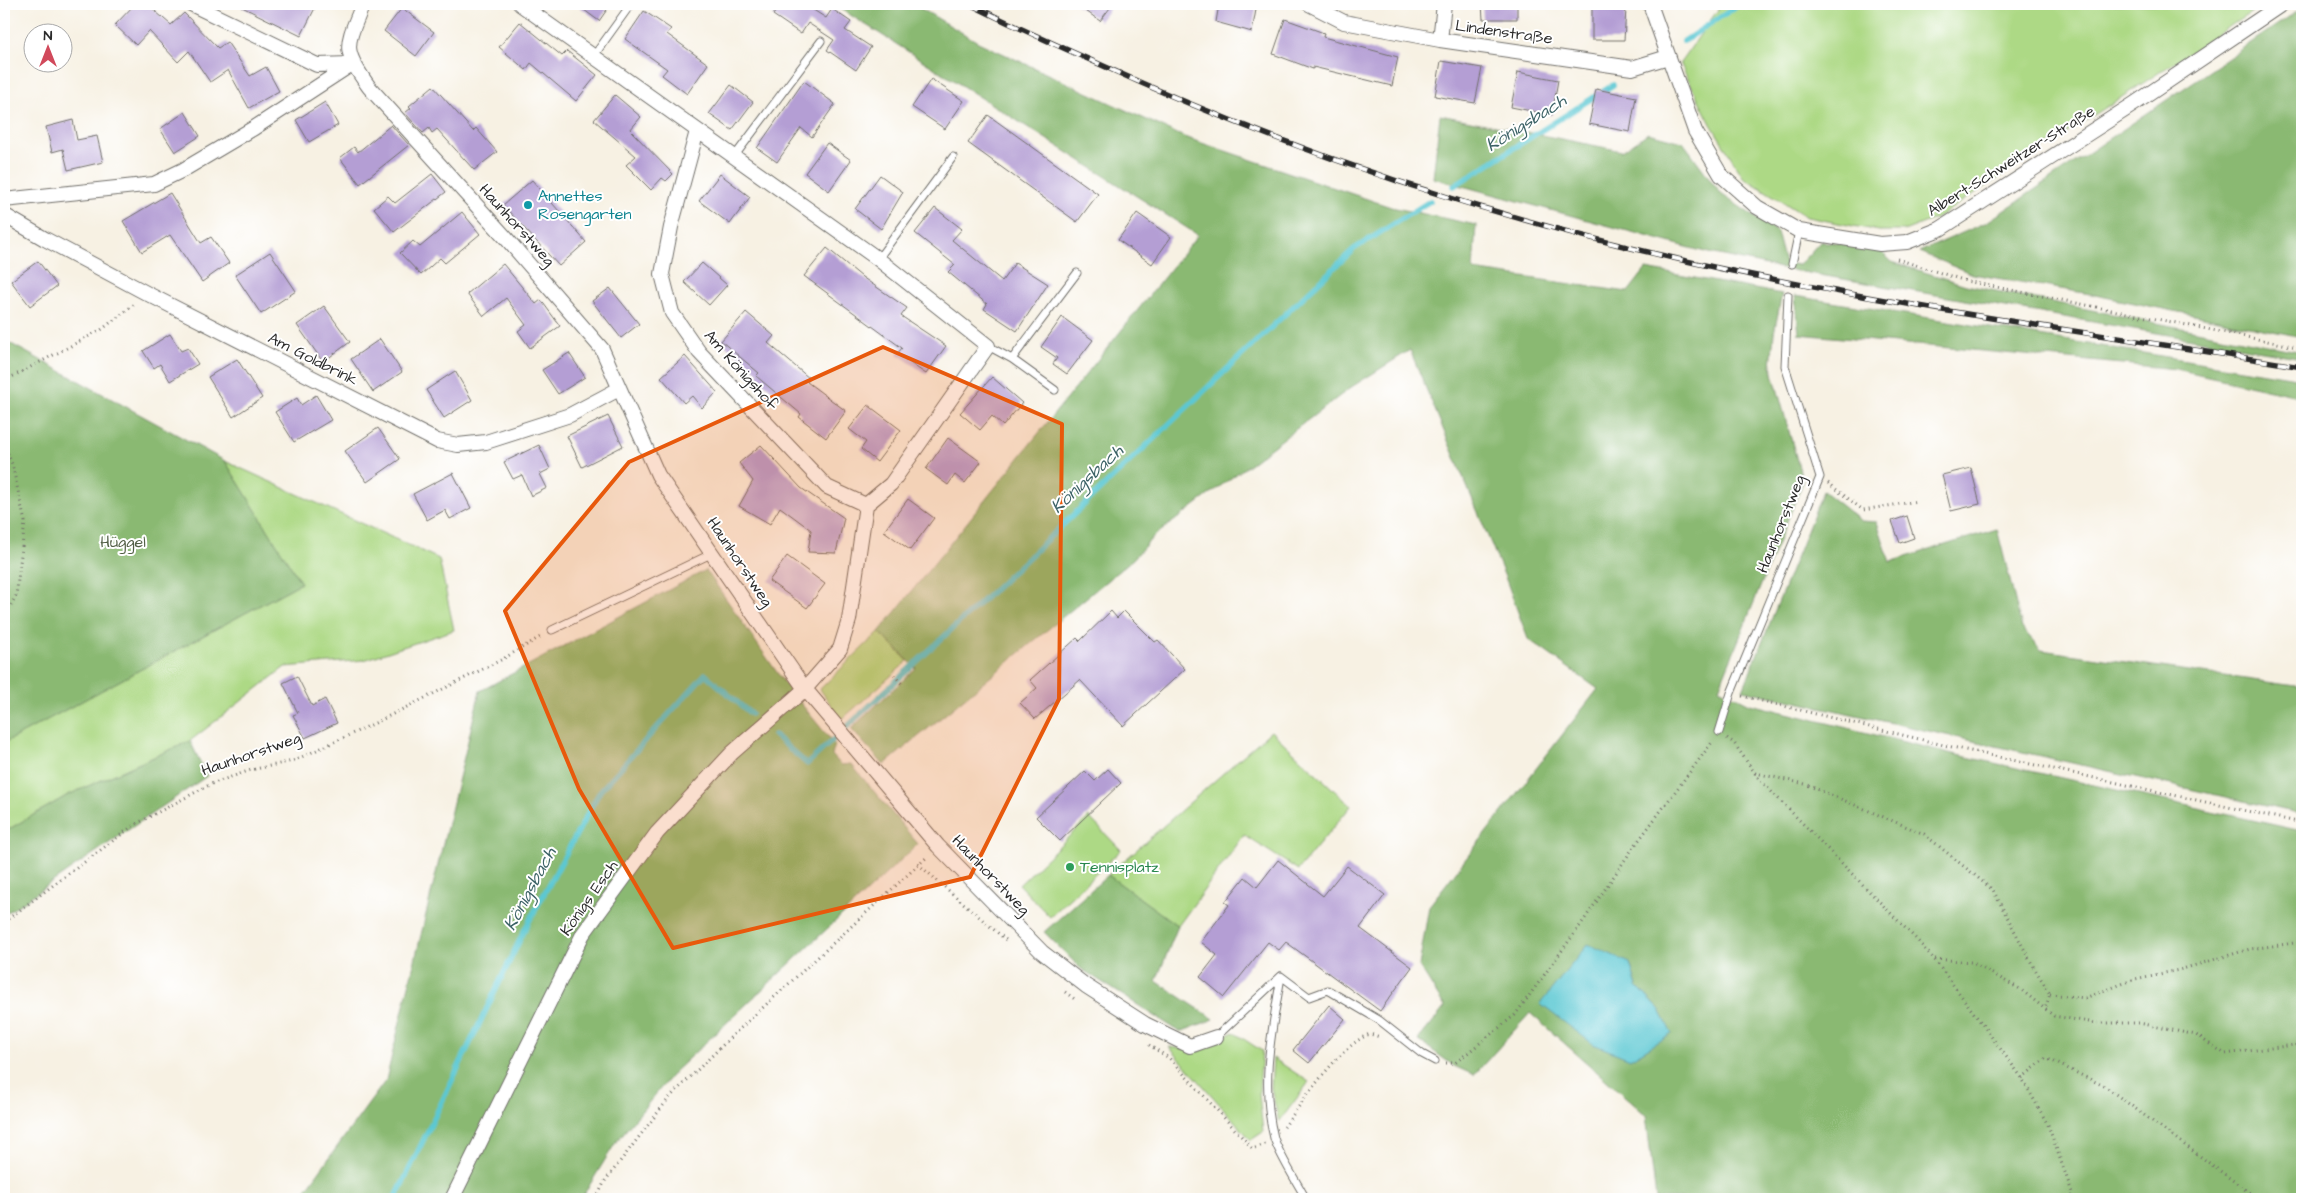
<svg xmlns="http://www.w3.org/2000/svg" width="2306" height="1203" font-family="'Architects Daughter',sans-serif">
	<style>
		.green { fill: #add985; stroke: #6c8258 }
		.forest { fill: #8ab972; stroke: #5a724e; fill-rule: evenodd }
		.water { fill: #5bc8d3; stroke: #437a7f }
		.lines { fill: none; stroke-linecap: round; stroke-linejoin: round }
		.stream { stroke: #5bc8d3; stroke-width: 5.5 }
		.building { fill: #b49ed4 }
		.service-casing { stroke: #72706b; stroke-width: 9 }
		.minor-casing { stroke: #72706b; stroke-width: 16 }
		.path { stroke: #72706b; stroke-width: 3; stroke-dasharray: 1 4; stroke-linecap: butt }
		.service { stroke: #fff; stroke-width: 7 }
		.minor { stroke: #fff; stroke-width: 14 }
		.rail-casing { stroke: #2b2b2b; stroke-width: 5.5 }
		.rail { stroke: #fff; stroke-width: 4; stroke-dasharray: 11; stroke-linecap: butt }
		.marked { fill: #e8590c; fill-opacity: 0.2; stroke: #e8590c; stroke-width: 4; stroke-linejoin: round }
		.culture-dot { fill: #0f9aa8; stroke: #fff; stroke-width: 2 }
		.leisure-dot { fill: #2e9e5b; stroke: #fff; stroke-width: 2 }
		.labels { text-anchor: middle; dominant-baseline: central; stroke-width: 4; stroke-linejoin: round; paint-order: stroke }
		.street-label { font-size: 16px; fill: #2b2b2b; stroke: #fff }
		.culture-label { font-size: 16px; fill: #0d838f; stroke: #fff; text-anchor: start }
		.park-label { font-size: 16px; fill: #525f46; stroke: #fff }
		.leisure-label { font-size: 16px; fill: #27864d; stroke: #fff; text-anchor: start }
		.water-label { font-size: 18px; font-style: italic; fill: #3c6266; stroke: #fff }
	</style>
	<rect width="100%" height="100%" fill="#fff"/>
	<filter id="ink" filterUnits="userSpaceOnUse"><feTurbulence type="fractalNoise" baseFrequency=".02" numOctaves="2"/><feDisplacementMap in="SourceGraphic" scale="10" xChannelSelector="R" yChannelSelector="G"/><feConvolveMatrix kernelMatrix="1 2 1 2 8 2 1 2 1" color-interpolation-filters="sRGB"/></filter>
	<filter id="wash" filterUnits="userSpaceOnUse"><feTurbulence type="fractalNoise" baseFrequency=".0096" numOctaves="4" result="noise"/><feDisplacementMap in="SourceGraphic" scale="20" xChannelSelector="R" yChannelSelector="G"/><feGaussianBlur stdDeviation="1.12" result="paint"/><feColorMatrix in="noise" values="0 0 0 0 0 0 0 0 0 0 0 0 0 0 0 0 0 1.4 0 .05"/><feComposite in="paint" operator="in"/></filter>
	<g filter="url(#wash)">
		<rect width="100%" height="100%" fill="#f7f1e3"/>
		<path class="green" d="M 1722,4 L 2264,4 L 1937,218 L 1904,231 L 1879,231 L 1807,217 L 1743,177 L 1711,124 L 1680,63 Z
			M 225,461 L 439,559 L 454,630 L 364,660 L 285,667 L 190,741 L 68,795 L 4,832 L 4,743 L 301,583 Z
			M 879,632 L 908,661 L 841,720 L 820,689 Z
			M 1271,731 L 1351,806 L 1298,870 L 1244,835 L 1178,926 L 1108,875 Z
			M 1089,817 L 1121,850 L 1050,917 L 1019,885 Z
			M 1233,1032 L 1262,1051 L 1259,1093 L 1263,1132 L 1251,1140 L 1169,1047 L 1201,1051 Z
			M 1273,1058 L 1309,1082 L 1279,1122 L 1271,1088 Z"/>
		<path class="forest" d="M 833,4 L 913,4 L 978,42 L 1184,137 L 1391,207 L 1476,225 L 1473,270 L 1628,292 L 1646,269 L 1782,294 L 1774,333 L 1771,366 L 1803,482 L 1719,688 L 1750,704 L 1953,754 L 2302,831 L 2302,1199 L 1656,1199 L 1646,1115 L 1530,1013 L 1474,1075 L 1454,1066 L 1418,1040 L 1445,1007 L 1419,966 L 1429,906 L 1598,689 L 1528,639 L 1505,577 L 1410,350 L 1353,386 L 1153,537 L 1133,559 L 884,765 L 851,729 L 916,668 L 879,632 L 1198,235 ZM 1630,963 L 1637,986 L 1660,1010 L 1593,1044 L 1579,1032 Z
			M 2302,8 L 2302,337 L 2090,294 L 1973,274 L 1919,252 L 1987,222 Z
			M 1440,115 L 1622,151 L 1648,133 L 1683,142 L 1721,194 L 1777,232 L 1785,263 L 1799,265 L 1820,242 L 1832,242 L 1880,250 L 1892,262 L 1966,285 L 2302,352 L 2302,358 L 1785,269 L 1705,252 L 1433,178 Z
			M 1795,296 L 2302,379 L 2302,397 L 2176,369 L 1799,334 Z
			M 4,340 L 225,461 L 301,583 L 4,743 Z
			M 1823,491 L 1861,521 L 1877,522 L 1890,562 L 1997,529 L 2022,628 L 2041,650 L 2302,687 L 2302,814 L 1743,690 Z
			M 706,570 L 785,684 L 835,745 L 832,755 L 841,765 L 851,764 L 918,844 L 675,1071 L 616,1142 L 581,1199 L 299,1199 L 386,1080 L 480,691 Z
			M 190,741 L 207,776 L 4,915 L 4,832 L 68,795 Z
			M 1108,875 L 1178,926 L 1156,981 L 1214,1019 L 1180,1032 L 1080,968 L 1044,932 Z"/>
		<path class="water" d="M 1588,944 L 1630,963 L 1637,986 L 1660,1010 L 1672,1034 L 1630,1059 L 1593,1044 L 1540,1004 Z"/>
		<g class="lines">
			<path class="stream" d="M 1684,41 L 1740,4
				M 1454,186 L 1613,85
				M 774,735 L 807,764 L 995,589 L 1354,249 L 1430,201
				M 395,1199 L 526,927 L 600,791 L 705,674 L 751,714"/>
		</g>
		<g id="blocks">
			<path class="building" d="M 135,4 L 147,4 L 171,25 L 184,13 L 218,48 L 227,42 L 250,76 L 266,67 L 279,91 L 249,108 L 228,70 L 210,82 L 189,51 L 178,62 L 149,31 L 136,45 L 115,25 Z
				M 236,4 L 317,4 L 301,36 Z
				M 576,4 L 611,4 L 599,21 Z
				M 781,4 L 804,4 L 826,18 L 832,9 L 851,22 L 845,30 L 871,47 L 856,70 L 827,50 L 834,40 L 808,23 L 801,34 L 773,15 Z
				M 1076,4 L 1113,4 L 1100,21 Z
				M 1219,4 L 1257,4 L 1252,32 L 1216,22 Z
				M 1482,4 L 1517,4 L 1517,19 L 1483,19 Z
				M 1592,7 L 1626,9 L 1624,40 L 1592,40 Z
				M 402,8 L 434,32 L 416,56 L 384,31 Z
				M 644,11 L 671,29 L 667,34 L 708,64 L 687,94 L 662,75 L 667,69 L 625,39 Z
				M 1285,19 L 1324,33 L 1323,37 L 1398,57 L 1392,86 L 1313,67 L 1313,69 L 1273,54 Z
				M 520,22 L 562,56 L 567,51 L 597,75 L 576,101 L 531,63 L 526,70 L 499,47 Z
				M 1441,61 L 1482,68 L 1475,103 L 1435,96 Z
				M 1518,72 L 1558,80 L 1552,115 L 1511,107 Z
				M 931,79 L 964,101 L 945,129 L 912,107 Z
				M 804,81 L 835,104 L 812,137 L 801,128 L 777,162 L 757,148 Z
				M 731,85 L 753,102 L 732,130 L 709,114 Z
				M 433,86 L 473,131 L 476,128 L 497,152 L 474,170 L 437,129 L 432,133 L 429,128 L 423,133 L 405,113 L 411,108 L 409,106 Z
				M 1596,89 L 1636,97 L 1630,132 L 1589,124 Z
				M 615,95 L 641,117 L 630,130 L 673,174 L 666,181 L 662,178 L 651,190 L 626,165 L 636,156 L 594,120 Z
				M 325,102 L 338,125 L 309,142 L 296,120 Z
				M 185,112 L 200,136 L 175,152 L 160,129 Z
				M 988,115 L 1098,194 L 1077,222 L 968,143 Z
				M 73,120 L 77,140 L 97,136 L 103,162 L 68,170 L 63,149 L 52,152 L 46,127 Z
				M 391,125 L 409,145 L 360,184 L 340,158 L 354,147 L 358,152 Z
				M 827,143 L 851,160 L 829,191 L 805,173 Z
				M 432,174 L 446,192 L 394,232 L 374,208 L 388,196 L 395,203 Z
				M 720,174 L 750,197 L 730,224 L 699,201 Z
				M 880,175 L 903,192 L 881,229 L 855,209 Z
				M 532,180 L 586,242 L 559,266 L 503,205 Z
				M 170,193 L 201,243 L 211,237 L 229,263 L 202,282 L 170,235 L 142,252 L 123,221 Z
				M 935,208 L 962,229 L 952,240 L 1002,281 L 1015,263 L 1048,284 L 1017,331 L 984,309 L 987,304 L 948,272 L 955,265 L 915,233 Z
				M 462,212 L 480,234 L 445,263 L 440,258 L 421,275 L 400,253 L 413,241 L 420,247 Z
				M 1137,213 L 1171,237 L 1152,264 L 1118,240 Z
				M 827,248 L 862,277 L 907,308 L 901,316 L 946,346 L 926,374 L 897,354 L 902,348 L 804,276 Z
				M 270,252 L 296,291 L 261,314 L 235,275 Z
				M 38,261 L 57,286 L 30,306 L 11,281 Z
				M 702,263 L 727,285 L 709,305 L 684,282 Z
				M 503,264 L 536,304 L 541,300 L 560,326 L 530,348 L 518,331 L 526,325 L 506,298 L 484,316 L 467,294 Z
				M 610,288 L 639,324 L 621,338 L 592,301 Z
				M 324,306 L 350,342 L 323,362 L 297,325 Z
				M 746,312 L 774,336 L 768,343 L 810,379 L 807,382 L 846,411 L 826,438 L 799,417 L 801,414 L 756,376 L 759,373 L 721,341 Z
				M 1062,317 L 1093,340 L 1067,374 L 1053,364 L 1057,358 L 1041,347 Z
				M 170,334 L 181,351 L 188,348 L 198,364 L 170,381 L 160,364 L 154,368 L 143,351 Z
				M 380,339 L 402,372 L 373,392 L 351,359 Z
				M 569,353 L 585,377 L 558,394 L 542,370 Z
				M 685,356 L 717,392 L 702,408 L 692,396 L 684,403 L 661,377 Z
				M 237,359 L 262,398 L 233,417 L 208,377 Z
				M 455,371 L 472,400 L 444,418 L 426,390 Z
				M 992,377 L 1022,403 L 1003,426 L 992,416 L 980,430 L 960,413 Z
				M 316,395 L 331,420 L 294,442 L 275,412 L 297,398 L 301,405 Z
				M 868,405 L 901,430 L 877,462 L 861,449 L 866,442 L 849,429 Z
				M 608,416 L 623,446 L 582,467 L 567,436 Z
				M 378,428 L 400,459 L 367,482 L 345,451 Z
				M 948,438 L 981,462 L 965,483 L 955,475 L 948,485 L 926,469 Z
				M 539,445 L 550,469 L 540,474 L 547,488 L 531,496 L 522,475 L 513,479 L 504,462 Z
				M 761,445 L 801,488 L 844,518 L 836,553 L 808,552 L 811,530 L 780,507 L 770,524 L 739,506 L 753,481 L 739,463 Z
				M 1971,468 L 1980,504 L 1951,511 L 1942,475 Z
				M 453,473 L 471,508 L 450,519 L 445,510 L 427,520 L 413,494 Z
				M 908,499 L 934,518 L 910,550 L 884,531 Z
				M 1907,516 L 1914,538 L 1900,543 L 1892,521 Z
				M 787,556 L 825,584 L 807,608 L 769,581 Z
				M 1111,611 L 1117,618 L 1124,611 L 1155,642 L 1158,640 L 1185,669 L 1123,726 L 1080,680 L 1035,719 L 1020,703 L 1037,688 L 1030,680 L 1077,638 L 1080,641 Z
				M 297,676 L 312,706 L 325,699 L 337,723 L 305,738 L 293,715 L 298,713 L 283,683 Z
				M 1108,769 L 1121,783 L 1060,841 L 1036,817 L 1085,771 L 1095,781 Z
				M 1278,860 L 1323,896 L 1347,866 L 1385,895 L 1360,928 L 1412,967 L 1380,1011 L 1286,942 L 1279,950 L 1268,942 L 1224,997 L 1200,977 L 1217,955 L 1201,942 L 1229,905 L 1225,902 L 1245,877 L 1257,887 Z
				M 1329,1005 L 1345,1019 L 1309,1063 L 1293,1050 Z"/>
		</g>
	</g>
	<g filter="url(#ink)">
		<use href="#blocks" fill-opacity="0" stroke="#72706b" stroke-width="1"/>
		<g class="lines">
			<defs>
				<path id="service" d="M 593,57 L 631,4
					M 734,157 L 821,41
					M 878,259 L 953,157
					M 1792,264 L 1799,231
					M 988,346 L 1012,359 L 1077,273
					M 1012,359 L 1055,390
					M 552,630 L 713,553
					M 1719,732 L 1731,693 L 1820,477 L 1785,366 L 1788,295
					M 1281,977 C 1272,1030 1260,1084 1274,1138 C 1279,1155 1297,1182 1306,1199
					M 1216,1037 L 1281,976 L 1309,997 L 1328,990 L 1379,1020 L 1422,1054 L 1435,1061"/>
				<path id="minor" d="M 191,4 L 317,65 L 351,64
					M 363,4 C 346,46 341,48 369,87 L 506,238 L 602,349 L 658,475 L 805,689 L 938,846 L 1042,952 L 1086,986 L 1145,1024 L 1190,1046 L 1216,1037
					M 1309,4 L 1344,22 L 1440,40 L 1632,68 L 1668,57
					M 1650,4 L 1695,131 L 1721,175 L 1757,207 L 1799,231 L 1880,244 L 1907,242 L 1940,229 L 2134,104 L 2282,4
					M 1440,40 L 1444,4
					M 697,131 L 671,227 L 662,274 L 672,313 L 699,352 L 827,487 L 866,505
					M 4,200 L 154,184 L 183,170 L 254,128 L 352,64
					M 4,215 L 45,239 L 148,294 L 437,441 L 458,445 L 486,442 L 570,415 L 619,389
					M 452,1199 L 583,934 L 657,833 L 732,753 L 805,689 L 840,649 L 849,620 L 866,505 L 891,484 L 988,346 L 878,259 L 520,4"/>
			</defs>
			<use href="#service" class="service-casing"/>
			<use href="#minor" class="minor-casing"/>
			<path class="path" d="M 1897,259 L 1966,281 L 2302,348
				M 4,381 L 101,330 L 136,303
				M 4,444 L 12,464 L 25,522 L 16,596 L 4,617
				M 1828,483 L 1863,510 L 1918,501
				M 894,675 L 902,684
				M 1742,696 L 1952,747 L 2302,823
				M 1727,738 L 1734,743 L 1759,779 L 1918,941 L 1934,959 L 2022,1078 L 2048,1125 L 2073,1195 L 2070,1199
				M 1755,773 L 1805,784 L 1924,834 L 1993,890 L 2032,964 L 2050,994 L 2045,1009
				M 918,864 L 1006,940
				M 4,922 L 134,825 L 211,784 L 251,770 L 293,761 L 373,724 L 501,660 L 542,636
				M 1935,959 L 1971,962 L 2020,989 L 2054,1016 L 2095,1023 L 2139,1023 L 2196,1035 L 2225,1054 L 2302,1044
				M 1065,992 L 1076,1000
				M 2050,994 L 2085,998 L 2135,979 L 2179,970 L 2250,949 L 2302,942
				M 1149,1045 L 1169,1058 L 1253,1149 L 1265,1144
				M 1446,1063 L 1455,1063 L 1515,1015 L 1582,923 L 1633,848 L 1713,741
				M 2022,1078 L 2046,1058 L 2106,1087 L 2258,1199
				M 1284,1127 C 1304,1100 1340,1045 1370,1034 L 1380,1037
				M 596,1199 L 605,1181 L 669,1098 L 733,1035 L 927,857"/>
			<use href="#service" class="service"/>
			<use href="#minor" class="minor"/>
			<defs>
				<path id="rail" d="M 970,4 C 1011,25 1054,44 1097,63 C 1295,154 1504,222 1718,268 C 1911,309 2107,335 2302,367"/>
			</defs>
			<use href="#rail" class="rail-casing"/>
			<use href="#rail" class="rail"/>
		</g>
	</g>
	<path class="marked" d="M 883,347 L 1062,424 L 1059,699 L 970,877 L 673,948 L 579,789 L 505,611 L 629,462 Z"/>
	<circle class="culture-dot" cx="528" cy="205" r="5"/>
	<circle class="leisure-dot" cx="1070" cy="867" r="5"/>
	<g class="labels">
		<g class="street-label">
			<text transform="translate(1504 32) rotate(8)">Lindenstraße</text>
			<text transform="translate(2011 161) rotate(-32)">Albert-Schweitzer-Straße</text>
			<text transform="translate(517 225) rotate(48)">Haunhorstweg</text>
			<text transform="translate(313 359) rotate(27)">Am Goldbrink</text>
			<text transform="translate(741 370) rotate(48)">Am Königshof</text>
			<text transform="translate(1781 524) rotate(-68)">Haunhorstweg</text>
			<text transform="translate(740 562) rotate(56)">Haunhorstweg</text>
			<text transform="translate(251 754) rotate(-19)">Haunhorstweg</text>
			<text transform="translate(991 875) rotate(46)">Haunhorstweg</text>
			<text transform="translate(589 898) rotate(-55)">Königs Esch</text>
		</g>
		<g class="culture-label">
			<text x="538" y="196">Annettes<tspan x="538" dy="18">Rosengarten</tspan></text>
		</g>
		<g class="park-label">
			<text x="123" y="542">Hüggel</text>
		</g>
		<g class="leisure-label">
			<text x="1080" y="867">Tennisplatz</text>
		</g>
		<g class="water-label">
			<text transform="translate(1526 123) rotate(-32)">Königsbach</text>
			<text transform="translate(1087 479) rotate(-43)">Königsbach</text>
			<text transform="translate(530 889) rotate(-62)">Königsbach</text>
		</g>
	</g>
	<rect width="2306" height="1203" fill="none" stroke="#fff" stroke-width="20"/>
	<g transform="translate(48 48)"><circle r="24" fill="#ffffff" stroke="#aaaaaa"/>
	<path d="M0-4L9 19L0 12L-9 19Z" fill="#d1495b"/>
	<text y="-8" font-size="14" font-weight="bold" text-anchor="middle" fill="#2b2b2b">N</text>
	</g>
</svg>
